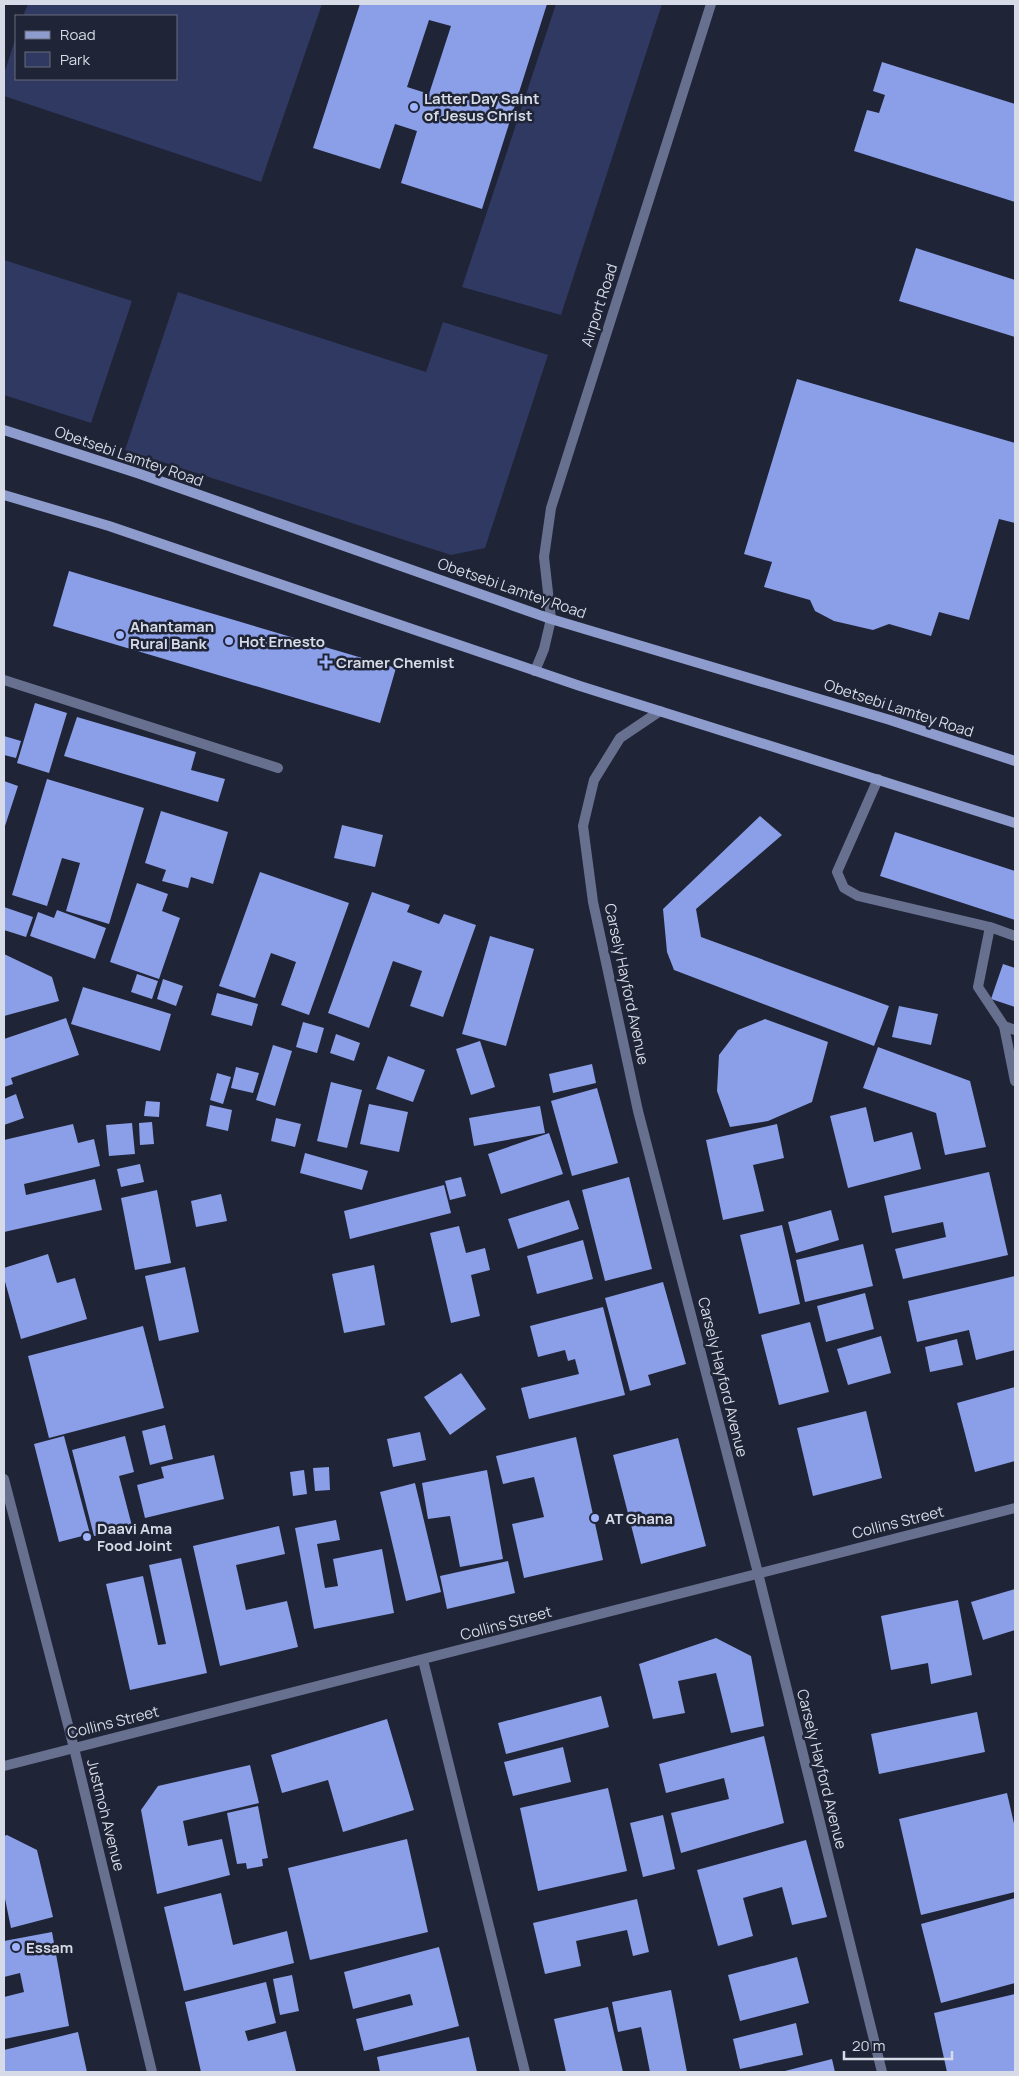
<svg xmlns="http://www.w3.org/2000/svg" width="1019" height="2076" font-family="Manrope,sans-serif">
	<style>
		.green { fill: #303961 }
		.building { fill: #8b9fe9; fill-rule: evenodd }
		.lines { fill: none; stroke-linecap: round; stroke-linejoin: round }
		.service { stroke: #67708f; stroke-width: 10 }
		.minor { stroke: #67708f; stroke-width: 10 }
		.secondary { stroke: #8d9bcd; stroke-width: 10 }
		.poi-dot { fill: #9fb3fd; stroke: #1f2436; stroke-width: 2 }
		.labels { text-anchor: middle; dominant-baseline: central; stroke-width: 5; stroke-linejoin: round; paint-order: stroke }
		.poi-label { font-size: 15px; font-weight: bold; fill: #d7dbe7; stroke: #1f2436; text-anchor: start }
		.street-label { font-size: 15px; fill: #d7dbe7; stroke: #1f2436 }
	</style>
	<rect width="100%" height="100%" fill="#1f2436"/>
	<path class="green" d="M 28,4 L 322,4 L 261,182 L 4,96 L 4,74 L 16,37 L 16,79 L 176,79 L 176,16 L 23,16 Z
		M 556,4 L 662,4 L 561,315 L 462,287 Z
		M 4,260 L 132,301 L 91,423 L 4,395 Z
		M 178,292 L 426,372 L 443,322 L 548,355 L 485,548 L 451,555 L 125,450 Z"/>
	<path class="building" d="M 360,4 L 547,4 L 482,209 L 401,183 L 417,131 L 395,124 L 380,169 L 313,148 ZM 429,20 L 451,26 L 429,94 L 407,87 Z
		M 882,62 L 1015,104 L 1015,202 L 854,151 L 867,110 L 879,113 L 885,95 L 873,91 Z
		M 916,248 L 1015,280 L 1015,337 L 899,301 Z
		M 797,379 L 1015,443 L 1015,523 L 999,519 L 969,620 L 939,612 L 931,636 L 889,624 L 873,630 L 834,621 L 815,611 L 810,600 L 764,587 L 772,562 L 744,554 Z
		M 69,571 L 396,668 L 380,723 L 53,626 Z
		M 35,703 L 67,713 L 49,773 L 17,763 Z
		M 77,717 L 196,752 L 191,770 L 225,779 L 218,802 L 64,756 Z
		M 4,736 L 21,741 L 16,758 L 4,755 Z
		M 47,779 L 144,808 L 109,924 L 66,911 L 80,863 L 62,858 L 47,906 L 12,895 Z
		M 4,781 L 18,786 L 4,829 Z
		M 161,811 L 228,832 L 213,884 L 191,877 L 188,888 L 162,881 L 166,870 L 145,863 Z
		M 760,816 L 782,835 L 696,909 L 701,937 L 889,1006 L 874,1046 L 674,970 L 667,952 L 663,909 Z
		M 342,825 L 383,835 L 375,867 L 334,858 Z
		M 895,832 L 1015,871 L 1015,920 L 880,876 Z
		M 260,872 L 349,903 L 309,1015 L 281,1005 L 296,962 L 271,953 L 255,998 L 219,986 Z
		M 137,883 L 168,894 L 162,911 L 180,918 L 159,979 L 110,962 Z
		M 372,892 L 410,905 L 407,912 L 439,924 L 444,914 L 476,925 L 443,1017 L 410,1006 L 422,971 L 393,961 L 369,1028 L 328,1013 Z
		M 4,907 L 33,917 L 26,937 L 4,930 Z
		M 57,910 L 106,928 L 95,959 L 30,936 L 38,912 L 54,918 Z
		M 490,936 L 534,949 L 506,1046 L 462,1034 Z
		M 4,954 L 52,977 L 59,1001 L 4,1016 Z
		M 1003,964 L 1015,968 L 1015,1007 L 991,999 Z
		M 137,974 L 158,981 L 152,999 L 131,992 Z
		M 163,979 L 183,986 L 176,1006 L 157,999 Z
		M 83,987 L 171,1014 L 160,1051 L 71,1024 Z
		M 217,993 L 258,1004 L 252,1026 L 211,1015 Z
		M 899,1006 L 938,1014 L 931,1045 L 892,1037 Z
		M 66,1018 L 79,1055 L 11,1078 L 13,1084 L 4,1087 L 4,1039 Z
		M 765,1019 L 828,1042 L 812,1102 L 768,1121 L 730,1127 L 717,1091 L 719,1055 L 738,1030 Z
		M 303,1022 L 324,1028 L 317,1053 L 296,1047 Z
		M 336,1034 L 360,1043 L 354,1061 L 330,1053 Z
		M 480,1041 L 495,1087 L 471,1095 L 456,1049 Z
		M 273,1045 L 292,1051 L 275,1106 L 256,1100 Z
		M 878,1047 L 970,1081 L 986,1147 L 945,1155 L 936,1113 L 863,1088 Z
		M 388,1056 L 425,1070 L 413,1102 L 376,1089 Z
		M 592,1064 L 596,1083 L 553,1093 L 549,1074 Z
		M 236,1067 L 259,1073 L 253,1093 L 231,1088 Z
		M 217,1073 L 231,1077 L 223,1104 L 210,1100 Z
		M 331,1082 L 362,1090 L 347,1148 L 317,1141 Z
		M 597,1088 L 618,1163 L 572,1176 L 551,1101 Z
		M 16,1094 L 24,1118 L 4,1125 L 4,1099 Z
		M 146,1101 L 160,1102 L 159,1117 L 144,1116 Z
		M 369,1104 L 408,1112 L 399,1152 L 360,1144 Z
		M 210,1105 L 232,1110 L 228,1131 L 206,1126 Z
		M 540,1106 L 545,1133 L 474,1146 L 469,1118 Z
		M 866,1107 L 874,1142 L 912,1132 L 921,1169 L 848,1188 L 830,1116 Z
		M 276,1118 L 301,1124 L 295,1147 L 271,1141 Z
		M 152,1122 L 154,1144 L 140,1145 L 139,1123 Z
		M 132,1123 L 135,1154 L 109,1156 L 106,1125 Z
		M 73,1124 L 78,1143 L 94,1139 L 100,1166 L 24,1184 L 26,1195 L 95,1179 L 102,1210 L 4,1232 L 4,1140 Z
		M 777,1124 L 784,1158 L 753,1165 L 764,1211 L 723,1220 L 706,1140 Z
		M 549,1133 L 563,1174 L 501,1194 L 488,1154 Z
		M 305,1153 L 368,1171 L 362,1190 L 300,1173 Z
		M 140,1164 L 144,1182 L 121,1187 L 117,1169 Z
		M 989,1172 L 1008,1255 L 903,1279 L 895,1249 L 946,1237 L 943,1222 L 892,1233 L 884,1196 Z
		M 461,1177 L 466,1196 L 450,1200 L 445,1181 Z
		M 629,1177 L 652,1269 L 605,1281 L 582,1190 Z
		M 444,1185 L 451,1213 L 350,1239 L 344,1211 Z
		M 157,1190 L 171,1263 L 135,1270 L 121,1198 Z
		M 221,1194 L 227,1221 L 196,1227 L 191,1201 Z
		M 569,1200 L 579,1229 L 518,1249 L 508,1219 Z
		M 831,1210 L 839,1240 L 796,1253 L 788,1222 Z
		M 782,1225 L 800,1304 L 759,1314 L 740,1235 Z
		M 459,1226 L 466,1253 L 485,1248 L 490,1270 L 471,1275 L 480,1316 L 451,1323 L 430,1233 Z
		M 583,1240 L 593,1279 L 537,1294 L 527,1256 Z
		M 863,1244 L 873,1286 L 805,1302 L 796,1260 Z
		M 48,1254 L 57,1283 L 75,1278 L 87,1319 L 21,1339 L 4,1278 L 4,1268 Z
		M 374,1265 L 385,1325 L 344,1333 L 332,1274 Z
		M 185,1267 L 199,1332 L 159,1341 L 145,1276 Z
		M 1015,1276 L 1015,1350 L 976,1360 L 969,1330 L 917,1342 L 908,1301 Z
		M 663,1282 L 686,1364 L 648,1375 L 651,1385 L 630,1391 L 605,1298 Z
		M 865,1293 L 874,1329 L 826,1342 L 817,1306 Z
		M 603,1307 L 625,1395 L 529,1419 L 521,1388 L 579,1374 L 575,1359 L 568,1361 L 565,1350 L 538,1357 L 530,1326 Z
		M 810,1322 L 829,1392 L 779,1405 L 761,1335 Z
		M 143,1326 L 164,1408 L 49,1438 L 28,1356 Z
		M 881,1336 L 891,1373 L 848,1385 L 837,1349 Z
		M 957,1339 L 963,1365 L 930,1372 L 925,1347 Z
		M 461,1373 L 486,1409 L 450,1435 L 424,1397 Z
		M 1015,1387 L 1015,1461 L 975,1472 L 957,1403 Z
		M 866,1411 L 882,1478 L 813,1496 L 797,1428 Z
		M 165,1425 L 173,1459 L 150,1465 L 142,1431 Z
		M 420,1432 L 426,1460 L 393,1467 L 387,1439 Z
		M 64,1436 L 90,1534 L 59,1542 L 34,1444 Z
		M 125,1436 L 134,1472 L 119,1476 L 132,1526 L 94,1536 L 72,1450 Z
		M 576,1437 L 603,1560 L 524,1578 L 512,1524 L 544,1517 L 534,1477 L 503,1484 L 496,1456 Z
		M 678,1438 L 706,1546 L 641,1564 L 613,1455 Z
		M 214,1455 L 224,1499 L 145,1518 L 137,1485 L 164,1478 L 161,1467 Z
		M 329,1467 L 330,1490 L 315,1491 L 313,1468 Z
		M 304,1470 L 307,1494 L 293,1496 L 290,1472 Z
		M 487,1470 L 503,1559 L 460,1567 L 450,1516 L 428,1519 L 422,1483 Z
		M 415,1483 L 441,1592 L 406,1601 L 380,1492 Z
		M 336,1520 L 340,1540 L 317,1544 L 325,1588 L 338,1586 L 333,1559 L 382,1549 L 394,1613 L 314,1629 L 295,1528 Z
		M 279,1526 L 285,1554 L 236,1565 L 246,1610 L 287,1601 L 298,1647 L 220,1666 L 193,1546 Z
		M 181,1558 L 207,1673 L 130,1690 L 106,1584 L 143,1576 L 158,1645 L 166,1644 L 149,1565 Z
		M 508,1561 L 515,1593 L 447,1609 L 440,1576 Z
		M 1015,1589 L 1015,1630 L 983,1640 L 971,1602 Z
		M 958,1600 L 972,1675 L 931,1684 L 928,1663 L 891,1670 L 881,1616 Z
		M 716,1638 L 751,1656 L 764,1726 L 731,1733 L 716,1673 L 678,1681 L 685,1713 L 653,1719 L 639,1664 Z
		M 601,1696 L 609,1727 L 506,1754 L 498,1723 Z
		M 977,1712 L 985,1752 L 879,1774 L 871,1734 Z
		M 387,1719 L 414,1810 L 343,1832 L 328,1780 L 282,1793 L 271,1755 Z
		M 764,1736 L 784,1823 L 681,1853 L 671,1813 L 729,1799 L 724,1778 L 666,1793 L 659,1764 Z
		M 563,1747 L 571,1782 L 513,1796 L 504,1762 Z
		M 250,1765 L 259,1803 L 183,1821 L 188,1846 L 222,1839 L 230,1875 L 157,1894 L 141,1810 L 158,1786 Z
		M 608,1788 L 627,1871 L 538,1891 L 520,1808 Z
		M 1007,1793 L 1015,1828 L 1015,1892 L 921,1915 L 899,1819 Z
		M 258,1806 L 268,1858 L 262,1859 L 263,1866 L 247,1869 L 246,1863 L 237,1864 L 227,1813 Z
		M 663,1815 L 675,1869 L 643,1877 L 630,1823 Z
		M 7,1835 L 37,1850 L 53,1917 L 11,1928 L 4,1894 L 4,1836 Z
		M 407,1839 L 428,1932 L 310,1960 L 288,1868 Z
		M 806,1840 L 827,1917 L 792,1925 L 782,1887 L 743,1898 L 753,1936 L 718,1946 L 697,1870 Z
		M 221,1893 L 233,1945 L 287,1931 L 294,1963 L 184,1991 L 164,1907 Z
		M 1015,1898 L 1015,1983 L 941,2003 L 921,1924 Z
		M 637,1899 L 649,1952 L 633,1956 L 627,1930 L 576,1941 L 581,1966 L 545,1974 L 533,1923 Z
		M 52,1932 L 69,2026 L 4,2039 L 4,1997 L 24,1992 L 20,1973 L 4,1977 L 4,1941 Z
		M 439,1947 L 459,2026 L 364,2051 L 356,2019 L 413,2005 L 410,1994 L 353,2009 L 344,1972 Z
		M 797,1957 L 809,2003 L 740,2021 L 728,1975 Z
		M 292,1975 L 299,2011 L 280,2015 L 273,1979 Z
		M 266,1982 L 276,2023 L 245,2031 L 248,2041 L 286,2031 L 296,2071 L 201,2072 L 185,2002 Z
		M 671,1990 L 687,2072 L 650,2072 L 641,2027 L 618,2032 L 612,2002 Z
		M 1015,1994 L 1015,2072 L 947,2072 L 934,2013 Z
		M 608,2007 L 623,2072 L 566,2072 L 554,2019 Z
		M 796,2023 L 803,2055 L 740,2069 L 733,2039 Z
		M 78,2032 L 87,2072 L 4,2072 L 4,2050 Z
		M 469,2037 L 477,2072 L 380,2072 L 377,2057 Z
		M 832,2059 L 835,2072 L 781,2072 Z"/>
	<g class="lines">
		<path class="service" d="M 4,680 L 278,768
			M 878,779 L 837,872 L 844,888 L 858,896 L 990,927 L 1015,936
			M 990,927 L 978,987 L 1004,1026 L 1015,1030"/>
		<path class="minor" d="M 535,671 L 544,649 L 551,619 L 544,557 L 551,508 L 711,4
			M 660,711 L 620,738 L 594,780 L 583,826 L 593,902 L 638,1111 L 758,1573 L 882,2072
			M 1004,1026 L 1015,1081
			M 4,1479 L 74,1748 L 152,2072
			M 423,1660 L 525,2072
			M 4,1766 L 1015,1508"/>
		<path class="secondary" d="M 4,430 L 140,474 L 551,619 L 890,720 L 1015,761
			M 4,495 L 109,526 L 580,686 L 1015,823"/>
	</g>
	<g class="poi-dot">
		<circle cx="414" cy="107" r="5"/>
		<circle cx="120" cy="635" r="5"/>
		<circle cx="229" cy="641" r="5"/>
		<path d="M323.5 654.5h5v5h5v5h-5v5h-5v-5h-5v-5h5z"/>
		<circle cx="595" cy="1518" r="5"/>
		<circle cx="87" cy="1537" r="5"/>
		<circle cx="16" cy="1947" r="5"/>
	</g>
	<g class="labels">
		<g class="poi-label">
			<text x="424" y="98">Latter Day Saint<tspan x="424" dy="17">of Jesus Christ</tspan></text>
			<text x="130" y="626">Ahantaman<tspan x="130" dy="17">Rural Bank</tspan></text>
			<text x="239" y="641">Hot Ernesto</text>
			<text x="336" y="662">Cramer Chemist</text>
			<text x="605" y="1518">AT Ghana</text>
			<text x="97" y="1528">Daavi Ama<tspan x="97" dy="17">Food Joint</tspan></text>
			<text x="26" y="1947">Essam</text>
		</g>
		<g class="street-label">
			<text transform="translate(599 305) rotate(-72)">Airport Road</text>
			<text transform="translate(129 456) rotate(19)">Obetsebi Lamtey Road</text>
			<text transform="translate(512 588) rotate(19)">Obetsebi Lamtey Road</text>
			<text transform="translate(899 708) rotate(18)">Obetsebi Lamtey Road</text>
			<text transform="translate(627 984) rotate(78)">Carsely Hayford Avenue</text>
			<text transform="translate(723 1377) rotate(76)">Carsely Hayford Avenue</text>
			<text transform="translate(898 1522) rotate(-14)">Collins Street</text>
			<text transform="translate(506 1623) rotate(-15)">Collins Street</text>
			<text transform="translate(113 1722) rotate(-14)">Collins Street</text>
			<text transform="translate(822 1769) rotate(76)">Carsely Hayford Avenue</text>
			<text transform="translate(106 1815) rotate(76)">Justmoh Avenue</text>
		</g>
	</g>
	<rect width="1019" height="2076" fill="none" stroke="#d7dbe7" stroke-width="10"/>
	<rect x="15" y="15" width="162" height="65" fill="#1f2436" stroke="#696d7d"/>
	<rect x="25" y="31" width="25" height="8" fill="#8d9bcd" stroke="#696d7d"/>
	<text x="60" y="40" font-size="15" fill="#d7dbe7">Road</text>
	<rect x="25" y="52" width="25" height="15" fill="#303961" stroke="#696d7d"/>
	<text x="60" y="65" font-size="15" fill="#d7dbe7">Park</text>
	<path d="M844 2051v8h108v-8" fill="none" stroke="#d7dbe7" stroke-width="2.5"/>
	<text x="852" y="2051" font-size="15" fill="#d7dbe7" stroke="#1f2436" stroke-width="4" paint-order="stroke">20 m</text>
</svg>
